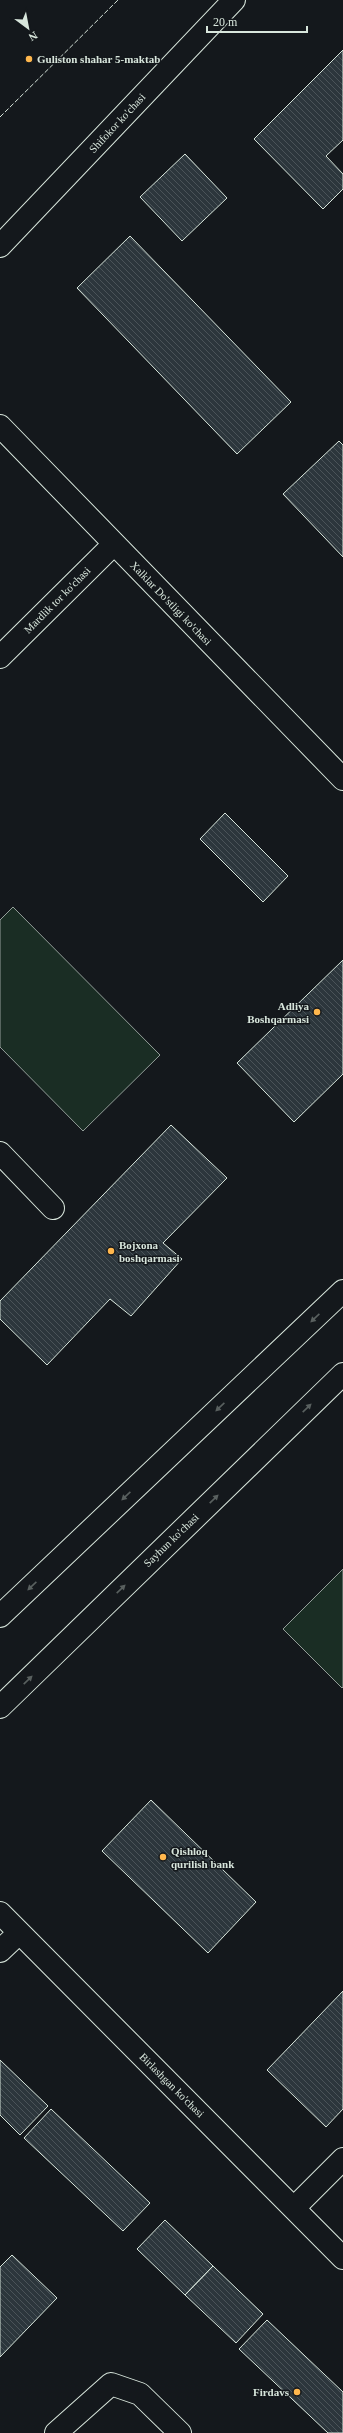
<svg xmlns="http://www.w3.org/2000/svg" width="343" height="2433" font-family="'Times New Roman',serif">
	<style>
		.grass { fill: #1a2d24; stroke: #939e99 }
		.building { fill: url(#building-back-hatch); stroke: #d8e6dc }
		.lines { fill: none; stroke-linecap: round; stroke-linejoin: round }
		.minor-casing { stroke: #d8e6dc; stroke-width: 24 }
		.minor { stroke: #14181c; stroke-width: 22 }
		.fence { stroke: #d8e6dc; stroke-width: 1; stroke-dasharray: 5 2; stroke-linecap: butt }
		.oneway { fill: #59605f }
		.poi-dot { fill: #ffb74d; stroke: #14181c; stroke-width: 1.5 }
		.labels { text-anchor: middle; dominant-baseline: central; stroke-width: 3; stroke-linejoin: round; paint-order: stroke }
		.poi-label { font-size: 11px; font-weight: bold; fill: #d8e6dc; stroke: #14181c; text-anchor: start }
		.street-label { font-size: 11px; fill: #d8e6dc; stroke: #14181c }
	</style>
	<defs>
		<pattern id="building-back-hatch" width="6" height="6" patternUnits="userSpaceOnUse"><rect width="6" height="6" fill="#2c363c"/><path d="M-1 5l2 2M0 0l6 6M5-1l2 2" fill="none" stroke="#4a5358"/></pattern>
	</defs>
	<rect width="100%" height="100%" fill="#14181c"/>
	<path class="grass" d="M 13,907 L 160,1055 L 83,1131 L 0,1047 L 0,920 Z
		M 343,1569 L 343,1687 L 342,1688 L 283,1629 Z"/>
	<path class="building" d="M 343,50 L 343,140 L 326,156 L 343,174 L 343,189 L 323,209 L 254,139 Z
		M 185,154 L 227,198 L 182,241 L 140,197 Z
		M 130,236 L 291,402 L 237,454 L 77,288 Z
		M 339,441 L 343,445 L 343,557 L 283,494 Z
		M 225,813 L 288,876 L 263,902 L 200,839 Z
		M 343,960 L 343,1074 L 294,1122 L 237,1063 Z
		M 171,1125 L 227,1178 L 163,1243 L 182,1259 L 131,1316 L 110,1299 L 47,1365 L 0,1319 L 0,1301 Z
		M 151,1800 L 256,1902 L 208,1953 L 102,1851 Z
		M 343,1991 L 343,2109 L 326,2127 L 267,2070 Z
		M 0,2060 L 48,2106 L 20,2135 L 0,2115 Z
		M 51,2109 L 150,2203 L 123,2231 L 24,2138 Z
		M 165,2220 L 213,2266 L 185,2295 L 137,2249 Z
		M 12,2255 L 57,2298 L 0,2357 L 0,2267 Z
		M 213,2266 L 263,2314 L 236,2343 L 185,2295 Z
		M 267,2320 L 343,2392 L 343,2433 L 328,2433 L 239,2349 Z"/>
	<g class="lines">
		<defs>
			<path id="minor" d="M 0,246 L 234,0
				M 0,426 L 343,779
				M 0,657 L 114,544
				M 0,1153 L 53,1208
				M 0,1616 L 343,1291
				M 0,1707 L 343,1374
				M 0,1913 L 343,2258
				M 0,1951 L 19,1933
				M 294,2208 L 343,2159
				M 56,2433 L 111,2384 L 140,2394 L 180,2433"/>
		</defs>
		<use href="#minor" class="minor-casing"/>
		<use href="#minor" class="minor"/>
		<path class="fence" d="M 0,117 L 118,0"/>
	</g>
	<defs><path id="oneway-solid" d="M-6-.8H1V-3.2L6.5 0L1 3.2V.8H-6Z"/></defs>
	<g class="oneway">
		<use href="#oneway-solid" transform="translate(315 1318) rotate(137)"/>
		<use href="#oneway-solid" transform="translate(220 1407) rotate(137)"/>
		<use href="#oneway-solid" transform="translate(307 1408) rotate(-44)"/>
		<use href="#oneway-solid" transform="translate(126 1496) rotate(137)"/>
		<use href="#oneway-solid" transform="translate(214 1499) rotate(-44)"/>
		<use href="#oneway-solid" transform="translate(32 1586) rotate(137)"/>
		<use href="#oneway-solid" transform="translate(121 1589) rotate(-44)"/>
		<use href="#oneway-solid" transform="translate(28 1680) rotate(-44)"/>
	</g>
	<g class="poi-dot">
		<circle cx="29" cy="59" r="4"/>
		<circle cx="317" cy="1012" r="4"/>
		<circle cx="111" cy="1251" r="4"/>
		<circle cx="163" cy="1857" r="4"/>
		<circle cx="297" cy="2392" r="4"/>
	</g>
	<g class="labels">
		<g class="poi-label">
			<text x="37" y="59">Guliston shahar 5-maktab</text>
			<text x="309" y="1006" text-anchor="end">Adliya<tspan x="309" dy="13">Boshqarmasi</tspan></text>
			<text x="119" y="1245">Bojxona<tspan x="119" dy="13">boshqarmasi</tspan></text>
			<text x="171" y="1851">Qishloq<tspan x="171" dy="13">qurilish bank</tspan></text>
			<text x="289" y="2392" text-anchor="end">Firdavs</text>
		</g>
		<g class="street-label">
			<text transform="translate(117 123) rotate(-47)">Shifokor ko'chasi</text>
			<text transform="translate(57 600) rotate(-45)">Mardlik tor ko'chasi</text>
			<text transform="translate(171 603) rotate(46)">Xalklar Do'stligi ko'chasi</text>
			<text transform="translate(171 1540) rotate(-44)">Sayhun ko'chasi</text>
			<text transform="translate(172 2085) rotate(45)">Birlashgan ko'chasi</text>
		</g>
	</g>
	<g transform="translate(28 28) rotate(148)" stroke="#14181c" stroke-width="3" paint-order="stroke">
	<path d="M0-3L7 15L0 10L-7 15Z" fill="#d8e6dc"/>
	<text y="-6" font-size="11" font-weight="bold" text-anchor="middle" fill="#d8e6dc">N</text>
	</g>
	<path d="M207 26v6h100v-6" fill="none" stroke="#d8e6dc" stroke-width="2"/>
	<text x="213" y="26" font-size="12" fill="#d8e6dc" stroke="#14181c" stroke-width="3" paint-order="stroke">20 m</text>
</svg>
